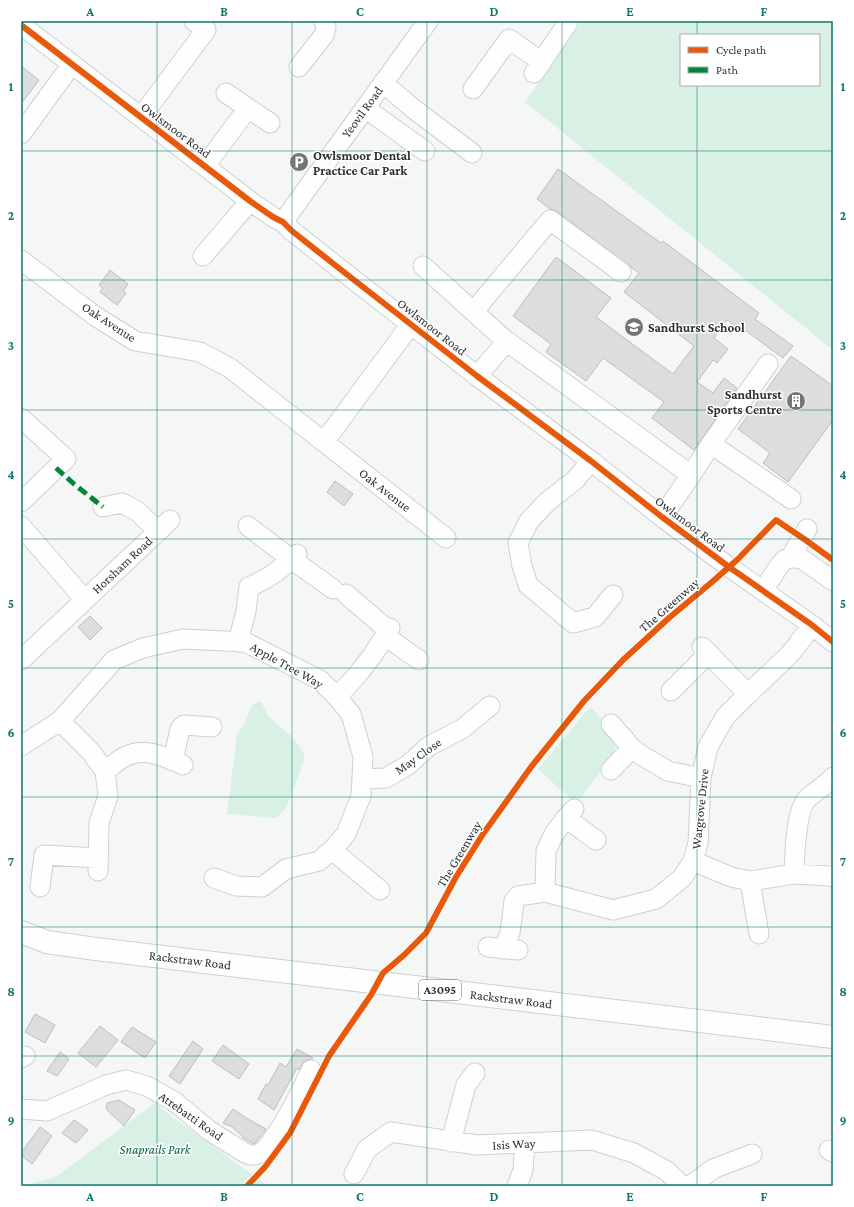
<svg xmlns="http://www.w3.org/2000/svg" width="854" height="1207" font-family="'Crimson Pro',serif">
	<style>
		.green { fill: #d9f1e5; fill-rule: evenodd }
		.building { fill: #dcdedd; stroke: #bcbebd }
		.lines { fill: none; stroke-linecap: round; stroke-linejoin: round }
		.minor-casing { stroke: #ced0cf; stroke-width: 21 }
		.major-casing { stroke: #ced0cf; stroke-width: 24 }
		.minor { stroke: #fefefe; stroke-width: 19 }
		.major { stroke: #fefefe; stroke-width: 22 }
		.quiet { stroke: #00873e; stroke-width: 5; stroke-dasharray: 10 5; stroke-linecap: butt }
		.cycleway-casing { stroke: #fff; stroke-width: 8 }
		.cycleway { stroke: #e8590c; stroke-width: 6 }
		.grid { fill: none; stroke: #0f766e; stroke-width: 1; stroke-opacity: 0.55 }
		.labels { text-anchor: middle; dominant-baseline: central; stroke-width: 3; stroke-linejoin: round; paint-order: stroke }
		.shield { fill: #fff; stroke: #6d6e6e; stroke-width: 1 }
		.shield-label { font-size: 12px; font-weight: bold; fill: #2f3030 }
		.street-label { font-size: 13px; fill: #2f3030; stroke: #fff }
		.poi-label { font-size: 13px; font-weight: bold; fill: #2f3030; stroke: #fff; text-anchor: start }
		.park-label { font-size: 13px; font-style: italic; fill: #056647; stroke: #fff }
		.neatline { fill: none; stroke: #0f766e; stroke-width: 1.5 }
		.grid-label { font-size: 13px; text-anchor: middle; font-weight: bold; fill: #0f766e }
	</style>
	<rect width="100%" height="100%" fill="#f5f7f6"/>
	<path class="green" d="M 582,21 L 833,21 L 833,350 L 525,102 ZM 681,35 L 819,35 L 819,85 L 681,85 Z
		M 257,702 L 262,702 C 266,722 290,730 300,747 C 302,750 304,755 305,758 L 286,808 L 276,818 L 227,814 L 237,734 L 245,722 L 252,705 Z
		M 590,707 L 615,731 L 617,742 L 613,756 L 576,804 L 538,769 Z
		M 154,1103 L 268,1186 L 21,1186 L 56,1177 Z"/>
	<path class="building" d="M 21,66 L 39,80 L 21,104 Z
		M 558,169 L 661,243 L 663,241 L 759,313 L 755,319 L 793,346 L 783,358 L 746,331 L 744,333 L 727,320 L 714,338 L 728,349 L 717,363 L 713,360 L 697,382 L 713,393 L 724,378 L 737,388 L 694,450 L 652,418 L 664,402 L 603,358 L 586,381 L 546,352 L 551,344 L 513,316 L 556,257 L 611,298 L 596,317 L 673,374 L 694,346 L 624,292 L 639,273 L 556,211 L 550,209 L 537,199 Z
		M 110,270 L 128,284 L 123,291 L 126,293 L 117,305 L 100,292 L 103,288 L 99,285 Z
		M 791,356 L 833,386 L 833,420 L 788,482 L 763,463 L 770,453 L 738,429 Z
		M 335,481 L 353,494 L 344,506 L 327,492 Z
		M 90,616 L 102,628 L 90,640 L 78,627 Z
		M 35,1014 L 55,1025 L 45,1043 L 25,1032 Z
		M 100,1026 L 118,1040 L 96,1067 L 78,1053 Z
		M 132,1027 L 156,1042 L 145,1058 L 121,1042 Z
		M 193,1041 L 203,1049 L 180,1084 L 169,1076 Z
		M 223,1045 L 249,1064 L 239,1079 L 212,1061 Z
		M 297,1049 L 313,1058 L 312,1059 L 304,1061 L 299,1070 L 297,1068 L 274,1110 L 258,1099 L 266,1084 L 268,1085 L 280,1063 L 286,1067 Z
		M 60,1052 L 69,1059 L 57,1076 L 47,1071 Z
		M 119,1100 L 135,1110 L 124,1126 L 106,1109 L 107,1103 Z
		M 233,1109 L 248,1119 L 266,1129 L 255,1143 L 254,1144 L 243,1138 L 243,1137 L 232,1127 L 223,1123 Z
		M 74,1120 L 88,1130 L 76,1143 L 62,1133 Z
		M 40,1127 L 52,1136 L 32,1164 L 21,1155 L 21,1153 Z"/>
	<g class="lines">
		<defs>
			<path id="minor" d="M 21,25 L 250,201 L 273,217 L 283,222 L 292,231 L 340,269 L 477,376 L 591,461 L 662,517 L 729,567 L 812,625 L 833,642
				M 299,67 L 324,35 L 326,27 L 324,21
				M 534,73 L 567,24 L 568,21
				M 383,83 L 415,110 L 472,153
				M 473,89 L 509,39 L 542,62
				M 226,93 L 270,123
				M 365,108 L 425,151
				M 141,117 L 206,30 L 194,21
				M 21,134 L 72,64
				M 205,166 L 248,108
				M 283,222 L 428,21
				M 203,256 L 250,201
				M 21,260 L 95,316 L 135,341 L 200,352 L 230,368 L 446,538
				M 423,266 L 505,340 L 691,475
				M 474,311 L 550,220 L 621,272
				M 477,376 L 507,341
				M 21,418 L 66,459 L 21,502
				M 324,442 L 411,324
				M 711,444 L 791,499
				M 591,461 L 575,480 L 547,502 L 529,521 L 518,543 L 522,566 L 528,585 L 573,623 L 595,617 L 613,595
				M 103,507 L 122,503 L 137,511 L 158,531
				M 662,517 L 691,475 L 711,444 L 768,364
				M 21,526 L 85,600
				M 248,526 L 291,559 L 333,589
				M 790,558 L 807,529
				M 763,591 C 768,584 780,562 786,559 C 792,557 797,558 802,559 L 833,581
				M 346,594 L 388,630
				M 385,636 L 419,660
				M 238,642 L 246,611 L 249,587 C 271,577 280,570 297,554
				M 702,647 L 748,694
				M 21,660 L 170,520
				M 671,691 L 709,653
				M 337,697 L 358,674 L 372,656 L 390,628
				M 60,721 L 91,752 L 105,771 L 108,796 L 99,823 L 98,871
				M 611,724 L 632,748 L 641,755 L 668,771 L 701,778
				M 21,746 L 60,721 L 114,660 L 143,648 L 183,639 L 245,642 L 320,680 L 337,697 L 351,714 L 363,757 L 361,796 L 346,834 L 332,850 L 319,861 L 286,869 L 262,887 L 236,886 L 214,878
				M 173,761 L 180,729 L 184,725 L 212,727
				M 611,770 L 632,748
				M 105,771 C 112,766 119,759 126,756 C 146,747 165,757 183,765
				M 362,779 L 386,778 L 408,765 L 429,746 L 462,729 L 490,706
				M 566,818 L 596,840
				M 332,850 L 380,890
				M 693,861 L 731,877 L 750,881 L 794,874 L 830,876 L 833,877
				M 794,874 C 795,856 795,812 807,799 C 815,791 825,786 833,777
				M 750,881 L 759,934
				M 40,887 L 44,855 L 98,858
				M 545,892 L 546,851 L 554,834 L 566,818 L 574,809
				M 488,947 L 518,950
				M 503,949 L 510,933 L 514,901 L 518,896 L 545,892 L 613,910 L 656,899 L 682,878 L 693,861 L 698,843 L 701,778 L 708,747 L 725,717 L 748,694 L 789,655 L 798,644 L 812,625
				M 21,1058 L 25,1056
				M 21,1109 L 47,1111 L 106,1085 L 126,1080 L 147,1086 L 175,1102 L 210,1131 L 245,1153 C 250,1155 253,1156 258,1154 C 266,1151 270,1143 275,1136 C 290,1115 300,1094 311,1070
				M 451,1142 L 466,1085 L 475,1073
				M 829,1150 L 833,1152
				M 354,1174 L 367,1149 L 391,1132 L 477,1145 L 592,1140 L 634,1153 L 667,1171 L 682,1186
				M 517,1186 L 523,1170 L 525,1143
				M 690,1186 L 713,1169 L 752,1154"/>
			<path id="major" d="M 21,932 L 47,942 L 96,949 L 833,1037"/>
		</defs>
		<use href="#minor" class="minor-casing"/>
		<use href="#major" class="major-casing"/>
		<use href="#minor" class="minor"/>
		<use href="#major" class="major"/>
		<path class="quiet" d="M 56,468 L 74,484 L 103,507"/>
		<defs>
			<path id="cycleway" d="M 21,25 L 250,201 L 273,217 L 283,222 L 292,231 L 340,269 L 477,376 L 591,461 L 662,517 L 729,567 L 812,625 L 833,642
				M 247,1186 L 265,1167 L 290,1133 L 329,1056 L 371,995 L 383,973 L 404,955 L 426,933 L 456,877 L 483,834 L 531,767 L 584,701 L 623,660 L 670,617 L 712,582 L 738,559 L 776,520 L 807,541 L 833,560"/>
		</defs>
		<use href="#cycleway" class="cycleway-casing"/>
		<use href="#cycleway" class="cycleway"/>
	</g>
	<path class="grid" d="M 157,21 L 157,1186M 292,21 L 292,1186M 427,21 L 427,1186M 562,21 L 562,1186M 697,21 L 697,35M 697,85 L 697,1186M 21,151 L 833,151M 21,280 L 833,280M 21,410 L 833,410M 21,539 L 833,539M 21,668 L 833,668M 21,797 L 833,797M 21,927 L 833,927M 21,1056 L 833,1056"/>
	<defs>
		<symbol id="parking-disc" viewBox="-11 -11 22 22"><circle r="9.5" fill="#747675" stroke="#fff"/><path d="M-3.5-5.5H1a3.5 3.5 0 0 1 0 7H-1V5.5H-3.5ZM-1-3.4V-.6H.8a1.4 1.4 0 0 0 0-2.8Z" fill="#fff"/></symbol>
		<symbol id="school-disc" viewBox="-11 -11 22 22"><circle r="9.5" fill="#747675" stroke="#fff"/><path d="M0-5L7-2L0 1L-7-2ZM-4 1L0 2.5L4 1V4Q0 6-4 4Z" fill="#fff"/></symbol>
		<symbol id="building-disc" viewBox="-11 -11 22 22"><circle r="9.5" fill="#747675" stroke="#fff"/><path d="M-4-6H4V6H1V3H-1V6H-4ZM-2.5-4.3h1.7v1.8h-1.7ZM.8-4.3h1.7v1.8H.8ZM-2.5-1h1.7V.8h-1.7ZM.8-1h1.7V.8H.8Z" fill="#fff"/></symbol>
	</defs>
	<g fill-rule="evenodd">
		<use href="#parking-disc" x="288" y="151" width="22" height="22"/>
		<use href="#school-disc" x="623" y="316" width="22" height="22"/>
		<use href="#building-disc" x="785" y="390" width="22" height="22"/>
	</g>
	<g class="labels">
		<rect class="shield" x="419" y="980" width="42" height="20" rx="3"/>
		<g class="shield-label">
			<text x="440" y="990">A3095</text>
		</g>
		<g class="street-label">
			<text transform="translate(362 112) rotate(-54)">Yeovil Road</text>
			<text transform="translate(176 130) rotate(37)">Owlsmoor Road</text>
			<text transform="translate(109 322) rotate(33)">Oak Avenue</text>
			<text transform="translate(432 327) rotate(38)">Owlsmoor Road</text>
			<text transform="translate(385 490) rotate(38)">Oak Avenue</text>
			<text transform="translate(690 524) rotate(37)">Owlsmoor Road</text>
			<text transform="translate(122 565) rotate(-43)">Horsham Road</text>
			<text transform="translate(669 605) rotate(-41)">The Greenway</text>
			<text transform="translate(287 665) rotate(29)">Apple Tree Way</text>
			<text transform="translate(418 756) rotate(-35)">May Close</text>
			<text transform="translate(700 809) rotate(-84)">Wargrove Drive</text>
			<text transform="translate(459 854) rotate(-59)">The Greenway</text>
			<text transform="translate(190 960) rotate(7)">Rackstraw Road</text>
			<text transform="translate(511 999) rotate(7)">Rackstraw Road</text>
			<text transform="translate(191 1116) rotate(35)">Atrebatti Road</text>
			<text transform="translate(514 1144) rotate(-3)">Isis Way</text>
		</g>
		<g class="poi-label">
			<text x="313" y="155">Owlsmoor Dental<tspan x="313" dy="15">Practice Car Park</tspan></text>
			<text x="648" y="327">Sandhurst School</text>
			<text x="782" y="394" text-anchor="end">Sandhurst<tspan x="782" dy="15">Sports Centre</tspan></text>
		</g>
		<g class="park-label">
			<text x="155" y="1149">Snaprails Park</text>
		</g>
	</g>
	<rect width="854" height="1207" fill="none" stroke="#ffffff" stroke-width="44"/>
	<rect x="680" y="34" width="140" height="52" fill="#ffffff" stroke="#acacac"/>
	<rect x="688" y="47" width="20" height="6" fill="#e8590c" stroke="#acacac"/>
	<text x="716" y="54" font-size="12" fill="#2f3030">Cycle path</text>
	<rect x="688" y="67" width="20" height="6" fill="#00873e" stroke="#acacac"/>
	<text x="716" y="74" font-size="12" fill="#2f3030">Path</text>
	<rect x="22" y="22" width="810" height="1163" class="neatline"/>
	<g class="grid-label">
		<text x="90" y="16">A</text>
		<text x="224" y="16">B</text>
		<text x="360" y="16">C</text>
		<text x="494" y="16">D</text>
		<text x="630" y="16">E</text>
		<text x="764" y="16">F</text>
		<text x="11" y="91">1</text>
		<text x="843" y="91">1</text>
		<text x="11" y="220">2</text>
		<text x="843" y="220">2</text>
		<text x="11" y="350">3</text>
		<text x="843" y="350">3</text>
		<text x="11" y="479">4</text>
		<text x="843" y="479">4</text>
		<text x="11" y="608">5</text>
		<text x="843" y="608">5</text>
		<text x="11" y="737">6</text>
		<text x="843" y="737">6</text>
		<text x="11" y="866">7</text>
		<text x="843" y="866">7</text>
		<text x="11" y="996">8</text>
		<text x="843" y="996">8</text>
		<text x="11" y="1125">9</text>
		<text x="843" y="1125">9</text>
		<text x="90" y="1201">A</text>
		<text x="224" y="1201">B</text>
		<text x="360" y="1201">C</text>
		<text x="494" y="1201">D</text>
		<text x="630" y="1201">E</text>
		<text x="764" y="1201">F</text>
	</g>
</svg>
